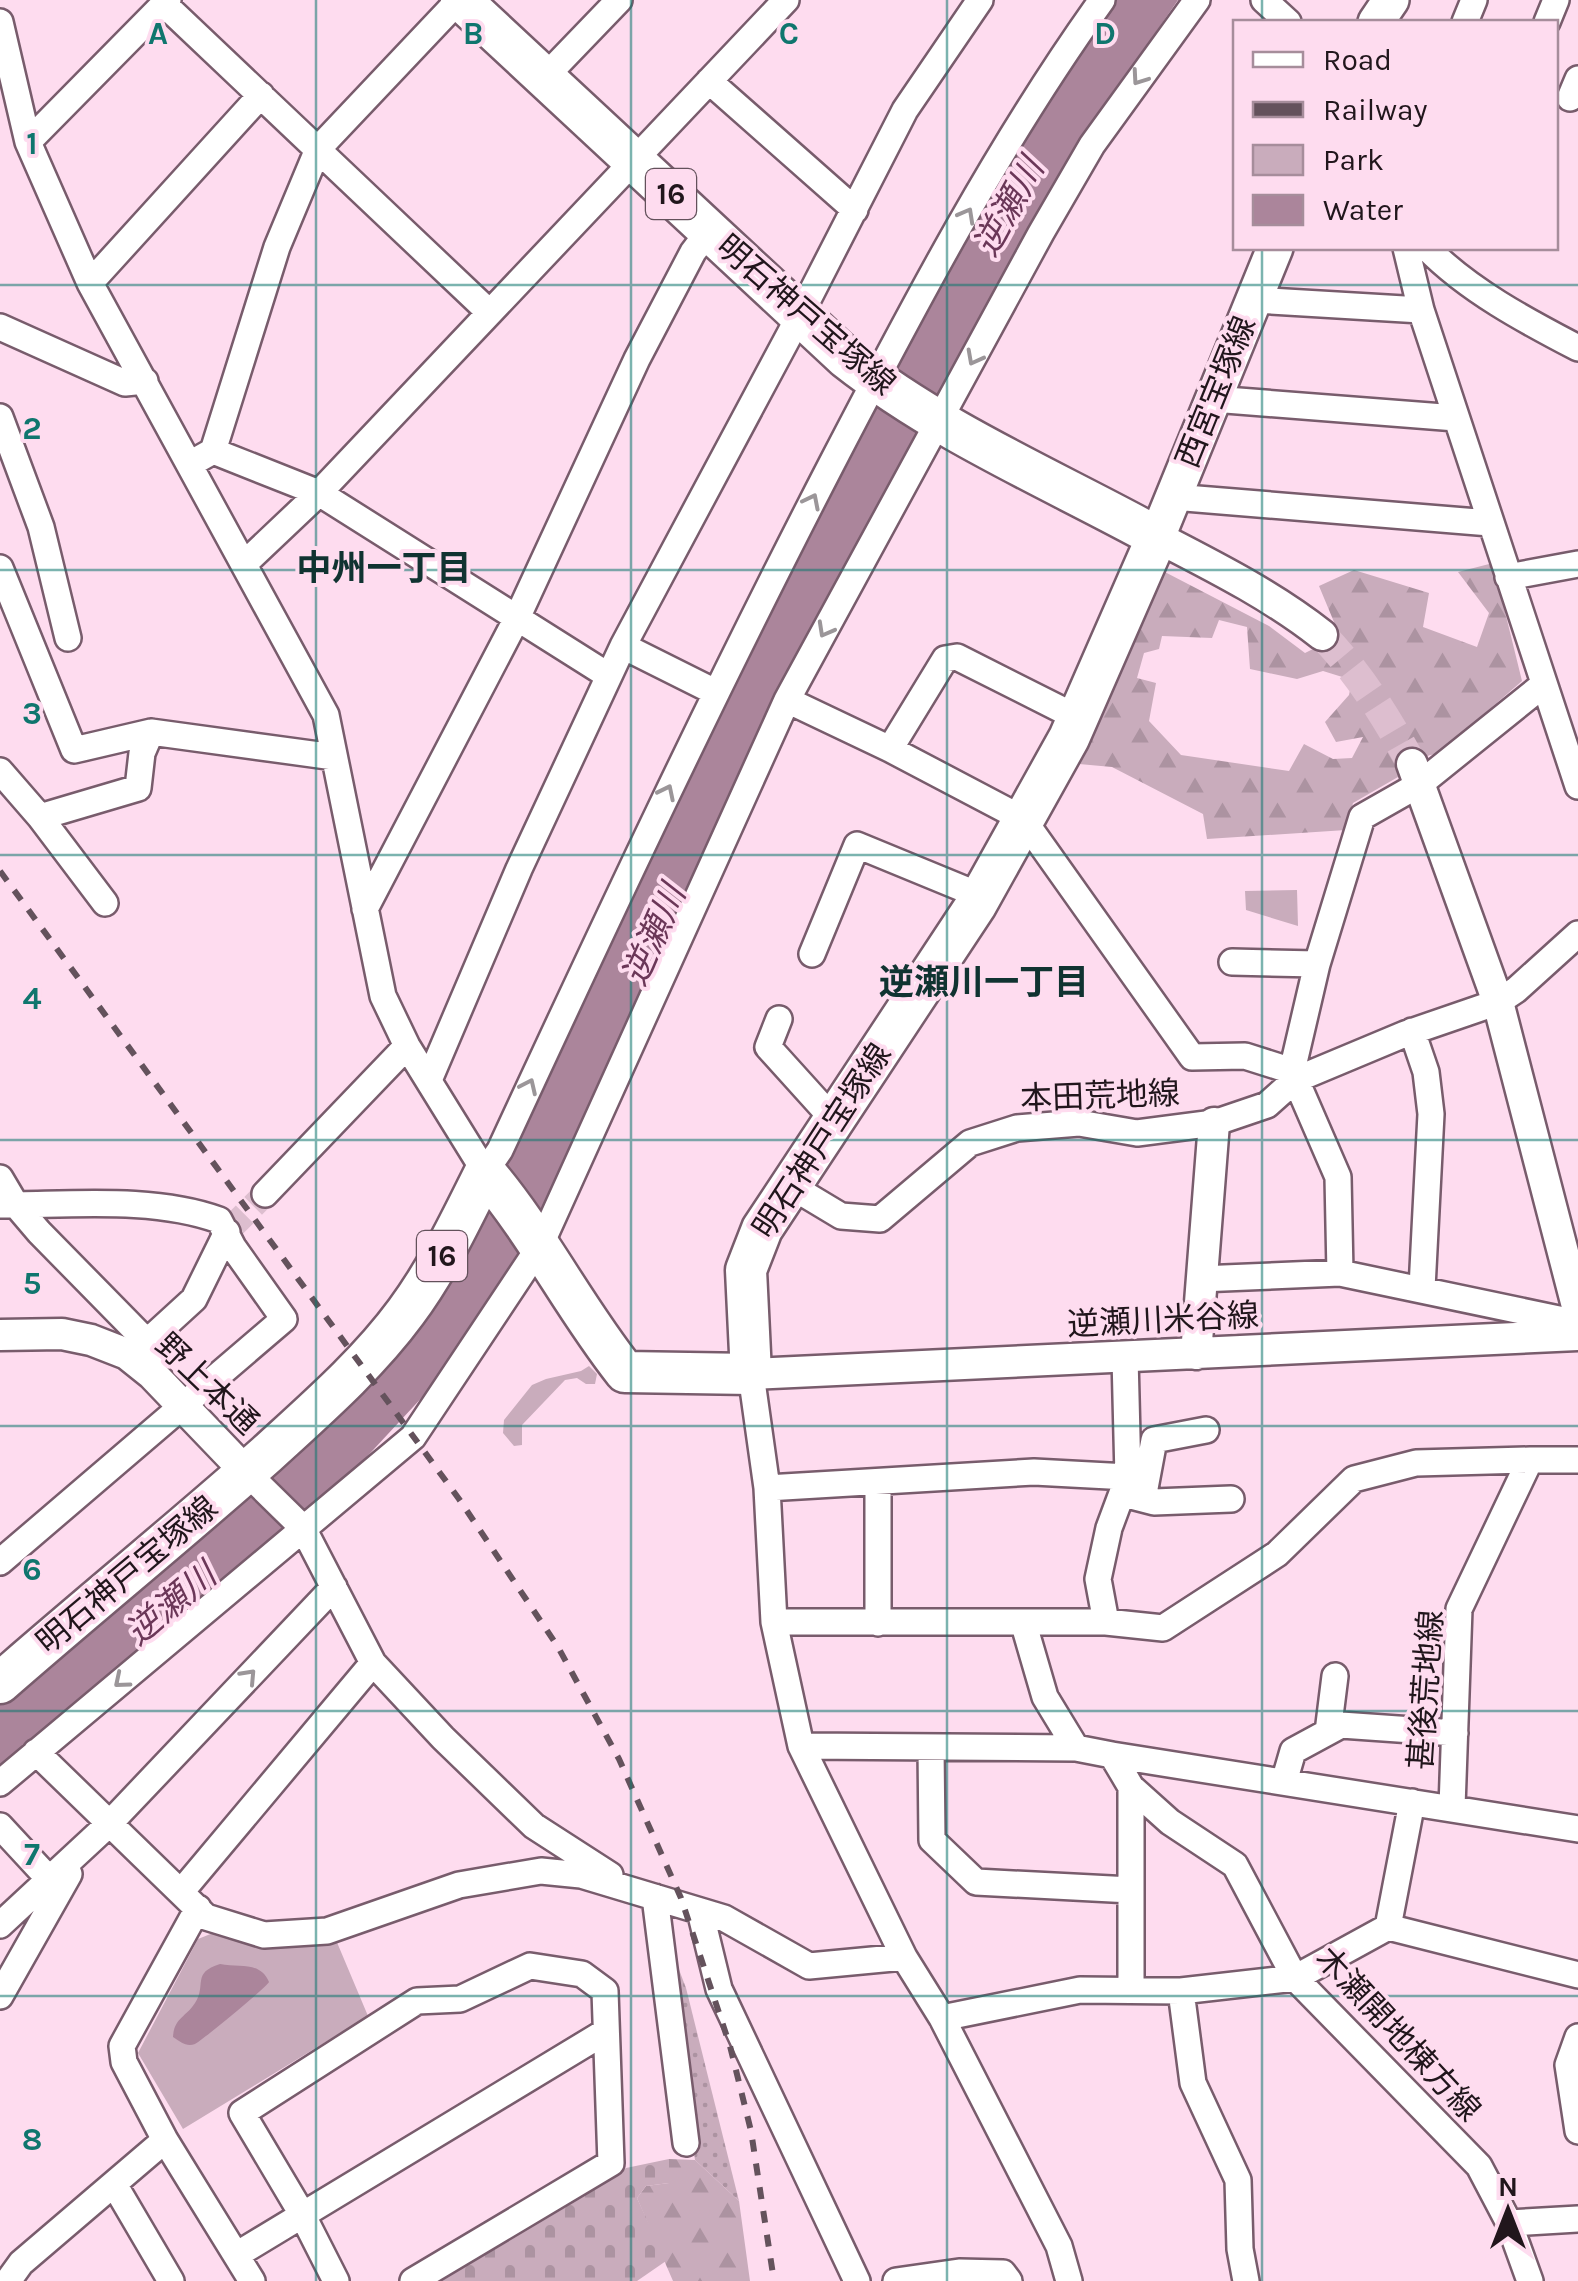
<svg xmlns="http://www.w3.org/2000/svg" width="1578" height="2281" font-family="Karla,'Noto Sans JP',sans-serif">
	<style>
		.grass { fill: url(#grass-dots) }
		.forest { fill: url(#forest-firs); fill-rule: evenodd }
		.cemetery { fill: url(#cemetery-stones) }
		.green { fill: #c9acbc }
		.water { fill: #ab859b }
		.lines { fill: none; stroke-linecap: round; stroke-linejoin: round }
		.minor-tunnel { stroke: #ddbecf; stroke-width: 25; stroke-dasharray: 25 12; stroke-linecap: butt }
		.tertiary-tunnel { stroke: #ddbecf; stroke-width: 30; stroke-dasharray: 30 15; stroke-linecap: butt }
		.minor-casing { stroke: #785c6c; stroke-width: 30 }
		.tertiary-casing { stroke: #785c6c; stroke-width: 35 }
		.secondary-casing { stroke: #785c6c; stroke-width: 40 }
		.primary-casing { stroke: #785c6c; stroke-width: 45 }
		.minor { stroke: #fff; stroke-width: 25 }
		.tertiary { stroke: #fff; stroke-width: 30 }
		.secondary { stroke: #fff; stroke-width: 35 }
		.primary { stroke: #fff; stroke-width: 40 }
		.rail { stroke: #64525c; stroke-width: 6; stroke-dasharray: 12 12; stroke-linecap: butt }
		.oneway { stroke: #9b9699 }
		.grid { fill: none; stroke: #0f766e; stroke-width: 2.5; stroke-opacity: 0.55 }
		.labels { text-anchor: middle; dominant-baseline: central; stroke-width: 8; stroke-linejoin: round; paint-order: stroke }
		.shield { fill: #fedcef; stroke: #63515b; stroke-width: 2.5 }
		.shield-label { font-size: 30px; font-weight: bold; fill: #21161c }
		.street-label { font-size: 32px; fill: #21161c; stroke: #fedcef }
		.water-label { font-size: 35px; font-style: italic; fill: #6b3758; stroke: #fedcef }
		.neighbourhood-label { font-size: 35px; font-weight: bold; fill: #103331; stroke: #fedcef }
		.grid-label { font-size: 32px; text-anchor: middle; font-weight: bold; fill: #0f766e; stroke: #fedcef; stroke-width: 8; stroke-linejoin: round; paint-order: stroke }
	</style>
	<defs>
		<pattern id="grass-dots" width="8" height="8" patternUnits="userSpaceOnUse" patternTransform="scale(2.5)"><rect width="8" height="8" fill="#c9acbc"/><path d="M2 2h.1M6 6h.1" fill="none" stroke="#ac93a1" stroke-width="1.8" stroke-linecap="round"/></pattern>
		<pattern id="forest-firs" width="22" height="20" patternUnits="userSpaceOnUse" patternTransform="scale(2.5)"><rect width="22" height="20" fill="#c9acbc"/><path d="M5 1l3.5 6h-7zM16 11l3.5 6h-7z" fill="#ac93a1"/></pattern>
		<pattern id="cemetery-stones" width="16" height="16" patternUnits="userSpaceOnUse" patternTransform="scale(2.5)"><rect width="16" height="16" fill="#c9acbc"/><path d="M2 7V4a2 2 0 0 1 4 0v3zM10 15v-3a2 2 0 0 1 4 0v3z" fill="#ac93a1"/></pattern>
	</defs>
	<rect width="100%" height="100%" fill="#fedcef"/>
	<path class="grass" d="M 670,1946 L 686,1988 L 739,2201 L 695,2160 L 666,1951 Z"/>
	<path class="forest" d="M 1493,563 L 1522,681 L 1438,754 L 1430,755 L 1400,769 L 1398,777 L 1353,803 L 1346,830 L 1207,839 L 1203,814 L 1112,767 L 1068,763 L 1161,570 L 1269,626 L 1305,653 L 1315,648 L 1334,622 L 1319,586 L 1354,570 L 1429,593 L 1423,627 L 1477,647 L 1489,613 L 1458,572 ZM 1219,620 L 1247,627 L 1250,669 L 1297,679 L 1323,671 L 1352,680 L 1349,695 L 1325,722 L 1336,742 L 1363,737 L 1352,758 L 1333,759 L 1304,744 L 1289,771 L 1181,755 L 1149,721 L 1156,683 L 1137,678 L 1144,653 L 1159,649 L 1162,636 L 1212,638 Z
		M 669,2159 L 695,2160 L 739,2201 L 750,2281 L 673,2281 L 637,2198 L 646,2186 L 669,2183 Z"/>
	<path class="cemetery" d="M 669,2159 L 669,2183 L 646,2186 L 637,2198 L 666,2261 L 637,2281 L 438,2281 L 626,2168 Z"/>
	<path class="green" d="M 1297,890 L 1298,926 L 1246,910 L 1245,891 Z
		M 589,1366 L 597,1374 L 595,1384 L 586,1384 L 577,1378 L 565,1380 L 522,1425 L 522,1445 L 514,1446 L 503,1433 L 504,1420 L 532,1385 L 546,1379 L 581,1371 Z
		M 213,1933 L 257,1944 L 336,1940 L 368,2016 L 183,2129 L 138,2053 L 198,1939 Z"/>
	<path class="water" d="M 1117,0 L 1178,0 L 1078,145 L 1004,275 L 921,434 L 521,1260 L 440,1378 L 361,1463 L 0,1775 L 0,1699 L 465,1241 L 507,1165 L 649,841 L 760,608 L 1039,111 L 1076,54 Z
		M 220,1964 C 240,1968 260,1961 269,1982 C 267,1987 200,2042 195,2044 C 186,2047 181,2042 173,2037 C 174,2018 186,2017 195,2003 C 207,1985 191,1973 220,1964 Z"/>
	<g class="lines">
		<path class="minor-tunnel" d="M 227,1232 L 265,1194"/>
		<path class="tertiary-tunnel" d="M 1322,635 C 1360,674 1386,717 1412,764"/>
		<defs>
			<path id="minor" d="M 1264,0 L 1288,22
				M 164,4 L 489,312
				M 0,22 L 28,142 L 90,283 L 326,715 L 383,996 L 407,1046 L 485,1172 L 500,1150 C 607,919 715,689 832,463 C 914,305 998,145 1102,0
				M 1465,22 L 1474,0
				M 1547,22 L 1556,0
				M 544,78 L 619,0
				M 709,81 L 855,210
				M 1570,98 L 1578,79
				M 28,142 L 168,0
				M 1406,248 L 1421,310 L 1578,786
				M 1427,248 C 1468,290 1526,321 1578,348
				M 90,283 L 261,95
				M 1254,300 L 1421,310
				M 0,327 L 125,383 L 145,381
				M 1213,399 L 1456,418
				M 0,417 L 41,527 L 68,638
				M 213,451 L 319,493 L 609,676
				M 190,464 L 213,451 L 277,247 L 318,149 L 459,0
				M 1173,497 L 1490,523
				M 244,564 L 319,493 L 786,0
				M 0,568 L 74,750 L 151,732
				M 1508,577 L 1578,564
				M 623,646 L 715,692
				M 787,700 L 890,749 L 1023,819 L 1192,1057 L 1245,1056 L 1292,1071
				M 890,749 L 945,659 L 957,657 L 1078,718
				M 0,771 L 40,817 L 138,788 L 142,753 L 151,732 L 334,757
				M 40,817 L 105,903
				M 365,909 L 517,618 L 637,359 L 693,252 L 709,231
				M 812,954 L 857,845 L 981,896
				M 1232,962 L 1317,964
				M 779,1019 L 768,1047 L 834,1120
				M 1412,1031 L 1426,1072 L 1431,1114 L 1422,1288
				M 429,1080 L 519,869 L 623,646 L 800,315 L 905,110 L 980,0
				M 0,1178 L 16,1205 L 39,1232 L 147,1342 L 152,1374
				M 791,1186 L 841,1216 L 880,1219 L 970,1143 L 1017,1128 L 1079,1123 L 1137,1133 L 1214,1123 L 1267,1105 L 1295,1080 L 1405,1034 L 1498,1002 L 1516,990 L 1578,934
				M 265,1194 L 407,1046
				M 0,1205 C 69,1205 154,1196 219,1220 L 233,1247 L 284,1319 L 0,1562
				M 1340,1273 L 1338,1177 L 1292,1071 L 1317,964 L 1362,817 L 1420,784 L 1543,685
				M 1200,1279 L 1340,1273 L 1578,1323
				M 147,1342 L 194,1299 L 227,1232
				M 751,1374 L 767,1488 L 774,1622 L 801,1746 L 904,1957 L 942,2018 L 1059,2246 L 1069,2281
				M 246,1472 L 303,1528 L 373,1663 L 443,1738 L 534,1826 L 610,1875
				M 878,1482 L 878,1623
				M 767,1488 L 1034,1472 L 1128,1477 L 1125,1357
				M 1127,1495 L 1154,1502 L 1231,1499
				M 1143,1499 L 1154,1440 L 1206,1430
				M 774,1622 L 1106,1622 L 1163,1628 L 1277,1554 L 1354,1479 L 1416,1463 L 1530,1460
				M 1106,1622 L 1098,1579 L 1109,1528 L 1128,1477
				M 1024,1625 L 1045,1697 L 1076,1748 L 1112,1755 L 1131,1787 L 1170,1822 L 1235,1865 L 1295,1978 L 1479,2166 L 1509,2223 L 1530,2281
				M 1328,1732 L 1335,1676
				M 801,1746 L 1076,1748
				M 931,1747 L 932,1840 L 976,1882 L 1131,1890
				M 36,1752 L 206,1917 L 264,1935 L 327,1931 L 459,1885 L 541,1871 L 581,1875 L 724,1918 L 809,1966 L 904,1957
				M 1112,1755 L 1578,1829
				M 1284,1782 L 1293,1751 L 1341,1725 L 1455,1733
				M 0,1783 L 413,1437 L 540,1246 L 787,700 L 1041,233 L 1092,145 L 1197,0
				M 1131,1787 L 1131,1990
				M 1452,1807 L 1459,1609 L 1530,1460 L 1578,1460
				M 0,1826 L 50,1880
				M 181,1892 L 373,1663
				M 655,1897 L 686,2143
				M 198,1908 L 122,2046 L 124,2062 L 165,2140 L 252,2281
				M 700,1911 L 719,1989 L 857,2281
				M 0,1925 L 110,1823 L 334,1587
				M 1388,1927 L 1412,1802
				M 1181,1991 L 1193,2083 L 1238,2180 L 1240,2249 L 1246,2281
				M 0,1996 L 69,1874
				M 942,2018 L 1080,1990 L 1181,1991 L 1295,1978 L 1388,1927 L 1578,1975
				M 1578,2037 L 1568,2065 L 1578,2131
				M 114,2184 L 171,2281
				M 1509,2223 L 1578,2219
				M 238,2254 L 605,2032
				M 8,2281 L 21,2263 L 165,2140
				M 336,2281 L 302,2214 L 242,2113 L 417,2001 L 460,1999 L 530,1966 L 582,1974 L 605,1991 L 611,2163 L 413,2281
				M 896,2281 L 959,2272 L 1003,2273 L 1009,2281"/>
			<path id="tertiary" d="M 1157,537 C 1215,567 1271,595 1322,635
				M 1412,764 L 1498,1002 L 1578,1310
				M 0,1335 L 62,1334 L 91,1340 L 127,1354 L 152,1374 L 246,1472
				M 1196,1354 L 1214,1123
				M 751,1374 L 1578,1335"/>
			<path id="secondary" d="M 1376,22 L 1391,0
				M 1157,537 L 1275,248"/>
			<path id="primary" d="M 0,1683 C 88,1606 179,1532 267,1454 C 315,1410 367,1365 406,1312 C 438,1269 461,1220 485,1172 C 538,1234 574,1308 625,1372 L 751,1374 L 746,1270 L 762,1229 L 976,905 L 1069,738 L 1157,537 C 1053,480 940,432 846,358 L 461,0"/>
		</defs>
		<use href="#minor" class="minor-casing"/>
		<use href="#tertiary" class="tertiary-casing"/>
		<use href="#secondary" class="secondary-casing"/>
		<use href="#primary" class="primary-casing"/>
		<use href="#minor" class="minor"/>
		<use href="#tertiary" class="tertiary"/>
		<use href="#secondary" class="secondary"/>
		<use href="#primary" class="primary"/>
		<path class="rail" d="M 0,871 L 459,1499 L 558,1647 L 619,1759 L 681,1898 L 730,2046 L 751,2131 L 774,2281"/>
	</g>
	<defs><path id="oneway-chevron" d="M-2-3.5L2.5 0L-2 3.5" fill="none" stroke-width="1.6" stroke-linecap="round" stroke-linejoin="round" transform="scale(2.5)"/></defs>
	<g class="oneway">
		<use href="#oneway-chevron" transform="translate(1139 78) rotate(125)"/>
		<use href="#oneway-chevron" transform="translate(967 215) rotate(-61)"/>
		<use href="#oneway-chevron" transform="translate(974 358) rotate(118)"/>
		<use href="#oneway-chevron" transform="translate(812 501) rotate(-63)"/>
		<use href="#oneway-chevron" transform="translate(825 630) rotate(119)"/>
		<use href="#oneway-chevron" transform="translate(667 792) rotate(-64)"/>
		<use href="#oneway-chevron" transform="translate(529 1086) rotate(-65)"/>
		<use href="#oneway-chevron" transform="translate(249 1676) rotate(-47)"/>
		<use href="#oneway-chevron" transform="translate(121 1681) rotate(140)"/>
	</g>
	<path class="grid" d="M 316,0 L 316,2281M 631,0 L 631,2281M 947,0 L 947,2281M 1262,0 L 1262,22M 1262,248 L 1262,2281M 0,285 L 1578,285M 0,570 L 1578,570M 0,855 L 1578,855M 0,1140 L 1578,1140M 0,1426 L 1578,1426M 0,1711 L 1578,1711M 0,1996 L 1578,1996"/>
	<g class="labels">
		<g class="shield">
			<rect x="646" y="169" width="50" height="50" rx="8"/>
			<rect x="417" y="1231" width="50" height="50" rx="8"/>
		</g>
		<g class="shield-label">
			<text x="671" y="194">16</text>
			<text x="442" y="1256">16</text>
		</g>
		<g class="street-label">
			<text transform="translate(806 315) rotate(41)">明石神戸宝塚線</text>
			<text transform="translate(1216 392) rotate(-68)">西宮宝塚線</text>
			<text transform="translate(1100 1096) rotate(-2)">本田荒地線</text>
			<text transform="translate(822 1141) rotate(-57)">明石神戸宝塚線</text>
			<text transform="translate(1163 1320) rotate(-3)">逆瀬川米谷線</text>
			<text transform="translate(207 1384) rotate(44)">野上本通</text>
			<text transform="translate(127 1575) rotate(-40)">明石神戸宝塚線</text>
			<text transform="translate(1426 1690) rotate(-86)">甚後荒地線</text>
			<text transform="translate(1398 2034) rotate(47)">木瀬開地棟方線</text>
		</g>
		<g class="water-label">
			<text transform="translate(1009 207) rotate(-61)">逆瀬川</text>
			<text transform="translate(654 935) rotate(-66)">逆瀬川</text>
			<text transform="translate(171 1604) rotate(-40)">逆瀬川</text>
		</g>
		<g class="neighbourhood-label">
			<text x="384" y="568">中州一丁目</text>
			<text x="984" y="982">逆瀬川一丁目</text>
		</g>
	</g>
	<g class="grid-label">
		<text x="158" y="44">A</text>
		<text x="473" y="44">B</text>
		<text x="789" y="44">C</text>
		<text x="1105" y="44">D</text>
		<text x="32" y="154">1</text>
		<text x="32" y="439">2</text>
		<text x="32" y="724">3</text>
		<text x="32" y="1009">4</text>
		<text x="32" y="1294">5</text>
		<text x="32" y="1580">6</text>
		<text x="32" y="1865">7</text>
		<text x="32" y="2150">8</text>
	</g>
	<rect x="1233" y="20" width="325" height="230" fill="#fedcef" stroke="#a68d9b" stroke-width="2.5"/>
	<rect x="1253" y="52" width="50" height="15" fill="#ffffff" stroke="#a68d9b" stroke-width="2.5"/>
	<text x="1323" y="70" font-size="30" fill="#21161c">Road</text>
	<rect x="1253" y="102" width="50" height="15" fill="#64525c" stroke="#a68d9b" stroke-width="2.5"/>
	<text x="1323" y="120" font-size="30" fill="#21161c">Railway</text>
	<rect x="1253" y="145" width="50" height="30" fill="#c9acbc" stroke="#a68d9b" stroke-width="2.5"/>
	<text x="1323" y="170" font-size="30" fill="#21161c">Park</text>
	<rect x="1253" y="195" width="50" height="30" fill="#ab859b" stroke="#a68d9b" stroke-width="2.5"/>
	<text x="1323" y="220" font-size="30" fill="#21161c">Water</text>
	<g transform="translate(1508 2211)" stroke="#fedcef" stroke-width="8" paint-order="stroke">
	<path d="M0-8L18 38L0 25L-18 38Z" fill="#21161c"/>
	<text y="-15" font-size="28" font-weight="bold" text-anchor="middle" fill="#21161c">N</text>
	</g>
</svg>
